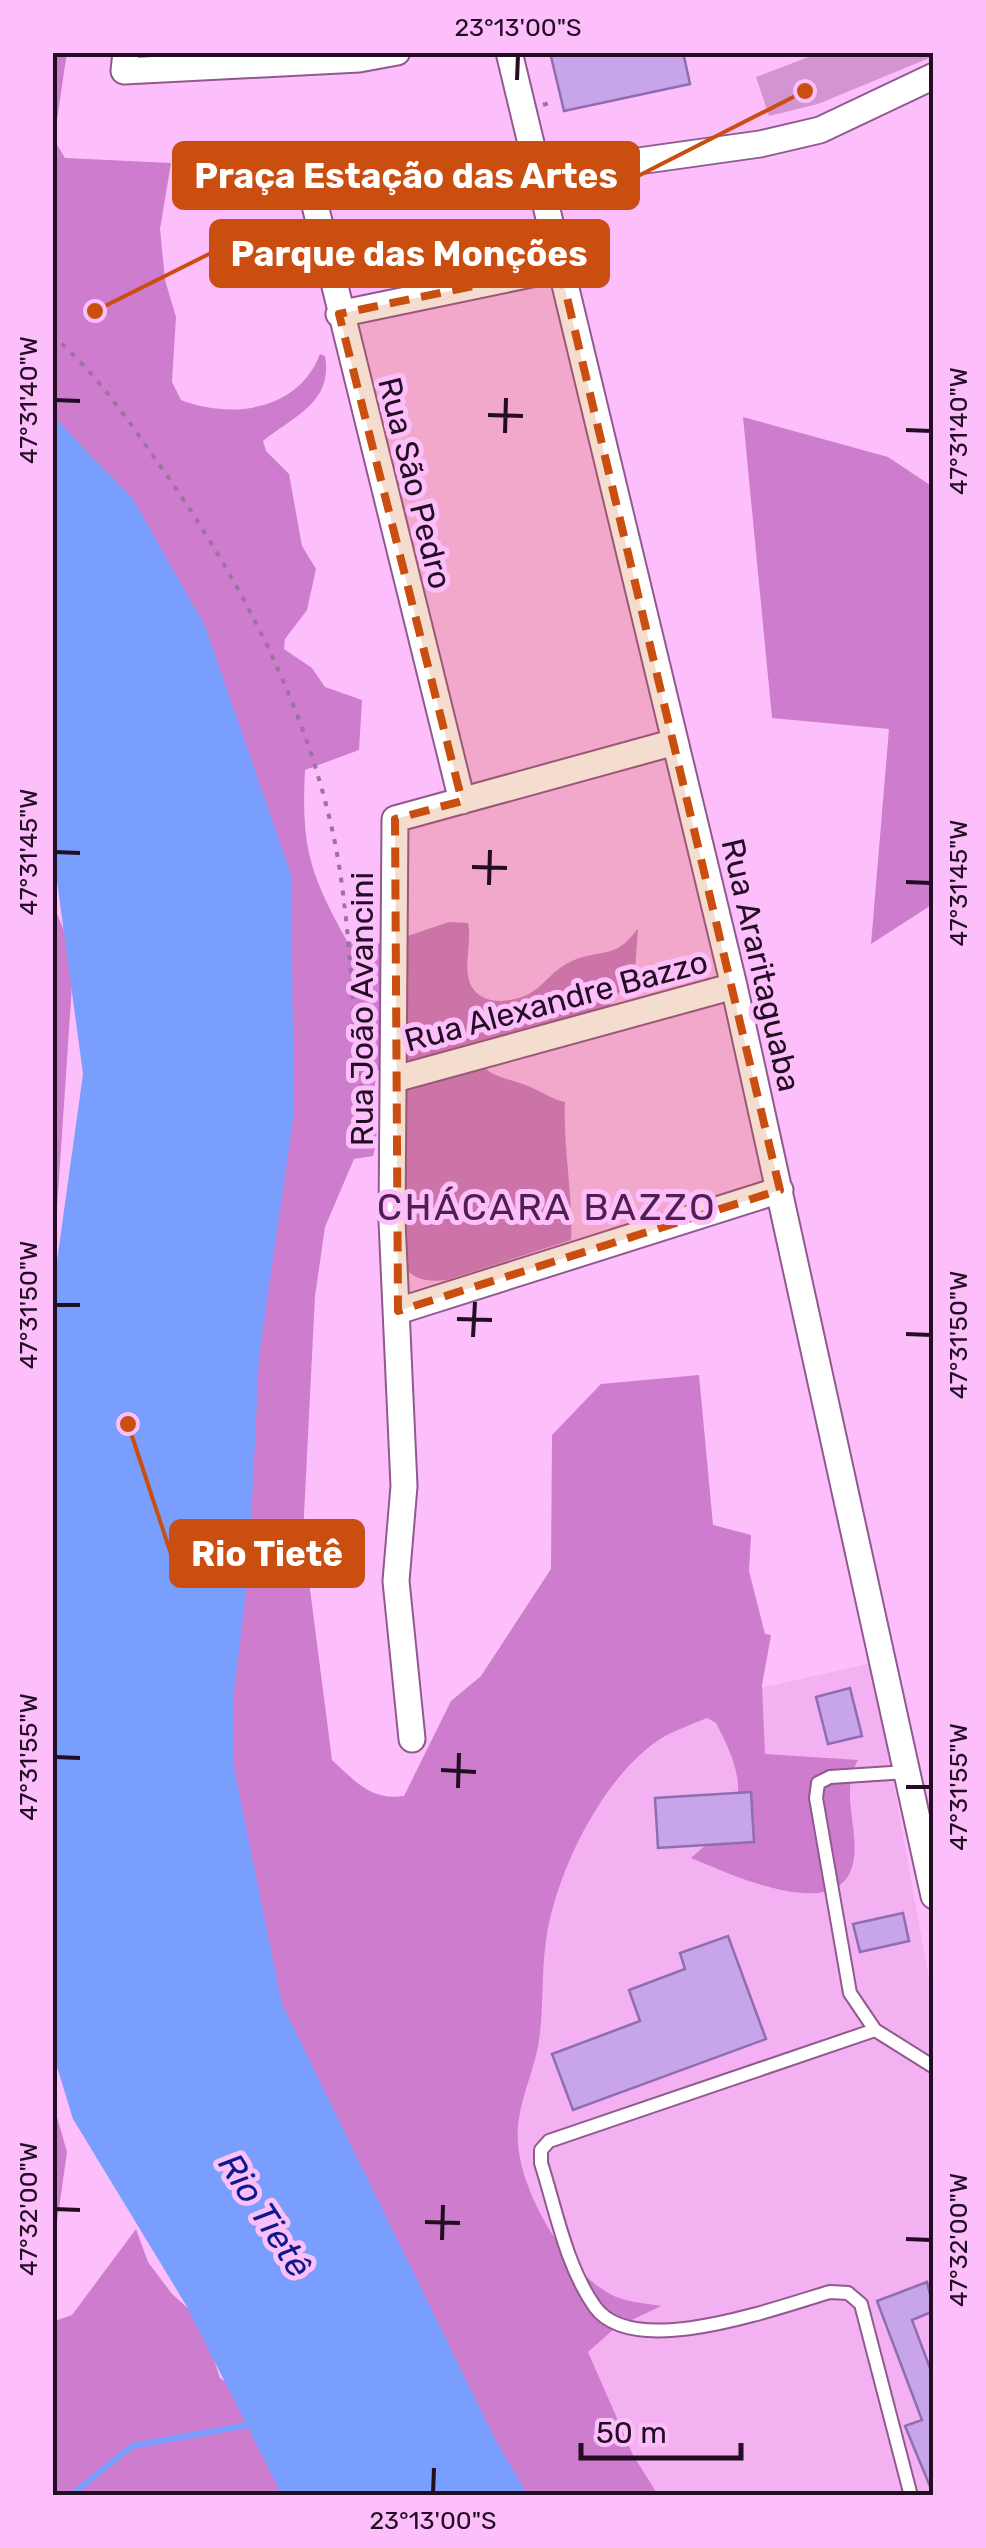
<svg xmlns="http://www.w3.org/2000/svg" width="986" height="2548" font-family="Rubik,sans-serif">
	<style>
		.built { fill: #f3b1f2 }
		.green { fill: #d295d2 }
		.forest { fill: #ce7ccd }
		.water { fill: #7a9efd }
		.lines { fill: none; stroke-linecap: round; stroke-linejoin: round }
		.stream { stroke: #7a9efd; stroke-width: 6 }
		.building { fill: #c8a5eb; stroke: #8f6db0; stroke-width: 2.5 }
		.lane-casing { stroke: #905990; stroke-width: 16 }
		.street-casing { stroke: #905990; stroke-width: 29 }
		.path { stroke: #9e729e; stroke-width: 4; stroke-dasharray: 5 8; stroke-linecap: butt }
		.lane { stroke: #fff; stroke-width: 12 }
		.street { stroke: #fff; stroke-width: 25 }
		.marked { fill: #ca4e0f; fill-opacity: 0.2; stroke: #ca4e0f; stroke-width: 8; stroke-dasharray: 20 12; stroke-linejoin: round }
		.ticks { fill: none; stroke: #220d23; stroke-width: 4 }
		.labels { text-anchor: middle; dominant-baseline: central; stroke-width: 10; stroke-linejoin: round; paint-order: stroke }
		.street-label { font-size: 32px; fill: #220d23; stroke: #fcbffb }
		.water-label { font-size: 35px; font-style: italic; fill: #0e1b88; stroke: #fcbffb }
		.quarter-label { font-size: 38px; letter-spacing: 2.5px; fill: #511e52; stroke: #fcbffb }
		.leader { fill: none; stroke: #ca4e0f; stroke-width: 4 }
		.callout-dot { fill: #ca4e0f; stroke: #fcbffb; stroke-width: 4 }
		.callout { fill: #ca4e0f; stroke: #ca4e0f; stroke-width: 4 }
		.callout-label { font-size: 35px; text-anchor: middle; font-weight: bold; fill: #fff }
		.neatline { fill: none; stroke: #220d23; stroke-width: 4 }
		.ticks-label { font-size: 25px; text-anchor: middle; fill: #220d23 }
	</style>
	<rect width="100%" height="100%" fill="#fcbffb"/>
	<path class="built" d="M 872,1663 L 933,2001 L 933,2495 L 623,2495 L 485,2170 L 493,1985 L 642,1715 Z"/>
	<path class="green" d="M 819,53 L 933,52 L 934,56 L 818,104 L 769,116 L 756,77 Z"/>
	<path class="forest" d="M 67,52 L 54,140 L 65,158 L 171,163 L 160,229 L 165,280 L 176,317 L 172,382 L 181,400 C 232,420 299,410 320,354 L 325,356 C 333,402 296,415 263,441 L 266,451 L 289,474 L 302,546 L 316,569 L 307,610 L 285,639 L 284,649 L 312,668 L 325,687 L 362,700 L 359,750 L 305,770 C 301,848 310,874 347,941 L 384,944 L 449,922 L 468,923 C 473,944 460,972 474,990 C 480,998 491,1001 501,1001 C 543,998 542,975 572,961 C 601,948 615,961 638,928 L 635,971 L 609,1006 L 502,1036 C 454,1071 503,1076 528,1086 C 541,1091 551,1099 565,1102 C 563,1148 573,1193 571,1240 L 447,1280 C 337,1294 450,1107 385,1066 L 377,1071 C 370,1100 382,1128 373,1156 L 354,1159 L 325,1227 L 315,1296 L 303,1535 L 332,1760 C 355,1781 371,1801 404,1796 L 451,1701 L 481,1676 L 551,1569 L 552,1435 L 601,1384 L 699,1375 L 713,1525 L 751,1535 L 749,1571 L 765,1634 L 771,1635 L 762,1685 L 765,1754 L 858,1760 C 840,1792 858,1823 854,1858 C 845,1930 726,1872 691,1858 C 747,1811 750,1788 716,1723 L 707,1718 C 693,1724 678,1729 665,1736 C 604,1772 555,1873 546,1941 C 541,1974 544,2007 539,2040 C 534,2075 515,2107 518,2143 C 521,2193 566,2270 610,2294 C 624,2302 645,2303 661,2306 L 615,2328 L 588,2352 L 633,2455 L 658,2495 L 494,2495 L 204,1937 L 53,538 L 52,53 Z
		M 743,417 L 888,457 L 933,487 L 933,904 L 871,944 L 889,729 L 772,718 Z
		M 53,904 L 74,955 L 53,1268 Z
		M 53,2103 L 67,2152 L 53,2250 Z
		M 136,2229 L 148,2262 L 172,2294 L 201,2320 L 220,2378 L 275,2417 L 280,2495 L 53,2495 L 52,2322 L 72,2315 Z"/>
	<path class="water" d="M 52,415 L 133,499 L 205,626 L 291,874 L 294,1113 L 259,1357 L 249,1567 L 233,1701 L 233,1763 L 282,2004 L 495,2439 L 528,2495 L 282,2495 L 186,2305 L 73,2119 L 53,2054 L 52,1297 L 83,1074 L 52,844 Z"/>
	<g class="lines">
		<path class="stream" d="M 70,2496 L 132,2446 L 254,2424"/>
	</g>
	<path class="building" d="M 550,52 L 683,52 L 690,84 L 564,111 Z
		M 850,1688 L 862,1736 L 828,1744 L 816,1697 Z
		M 751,1792 L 754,1842 L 658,1848 L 655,1798 Z
		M 903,1913 L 909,1941 L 860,1952 L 853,1924 Z
		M 728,1936 L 766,2039 L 573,2110 L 552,2054 L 640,2021 L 629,1990 L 685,1969 L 680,1953 Z
		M 927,2282 L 934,2311 L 912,2320 L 934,2379 L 934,2496 L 905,2426 L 922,2420 L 877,2301 Z"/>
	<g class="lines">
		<defs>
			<path id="lane" d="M 907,1772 L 830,1777 L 818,1783 L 816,1798 L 850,1993 L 875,2030 L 934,2067
				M 875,2030 L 549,2141 L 541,2150 L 541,2163 C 556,2210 566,2266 595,2307 C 634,2361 778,2307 830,2292 L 848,2293 L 861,2304 L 911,2496"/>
			<path id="street" d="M 126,52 L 124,71 L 359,59 L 397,52
				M 509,52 L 734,986 L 934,1896
				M 539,175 L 760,144 L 820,130 L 934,76
				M 309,181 L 462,801
				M 339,314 L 560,268
				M 395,1079 L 734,986
				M 398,1311 L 780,1190
				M 412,1739 L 396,1581 L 404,1486 L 392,1221 L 395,819 L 675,742"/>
		</defs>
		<use href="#lane" class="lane-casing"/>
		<use href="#street" class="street-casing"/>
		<path class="path" d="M 543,105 L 555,101
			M 52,335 C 93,370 123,413 154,457 C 236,572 304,698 334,838 C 350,916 351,1000 360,1079 L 368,1114"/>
		<use href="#lane" class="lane"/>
		<use href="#street" class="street"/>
	</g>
	<path class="marked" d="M 560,268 L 780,1190 L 398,1311 L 395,819 L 462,801 L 339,314 Z"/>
	<path class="ticks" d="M 517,80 L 518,55M 55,400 L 80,401M 488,415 L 523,416M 906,430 L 931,431M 505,433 L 506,398M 55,852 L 80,853M 472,867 L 507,868M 906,882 L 931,883M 489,885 L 490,850M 55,1305 L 80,1305M 457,1319 L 492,1320M 906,1334 L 931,1335M 473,1337 L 475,1302M 55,1757 L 80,1758M 441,1770 L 476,1772M 906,1787 L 931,1787M 458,1788 L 459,1753M 55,2209 L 80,2210M 425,2222 L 460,2223M 906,2239 L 931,2240M 442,2240 L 443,2205M 433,2493 L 434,2468"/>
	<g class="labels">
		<g class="street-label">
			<text transform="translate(415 483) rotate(76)">Rua São Pedro</text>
			<text transform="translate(761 965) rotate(77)">Rua Araritaguaba</text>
			<text transform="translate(556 1001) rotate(-15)">Rua Alexandre Bazzo</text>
			<text transform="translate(362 1009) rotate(-90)">Rua João Avancini</text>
		</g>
		<g class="water-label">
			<text transform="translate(265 2215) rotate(57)">Rio Tietê</text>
		</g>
		<g class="quarter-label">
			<text x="547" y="1207">CHÁCARA BAZZO</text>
		</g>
	</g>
	<path class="leader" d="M805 91L638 176M95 311L211 253M128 1424L171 1554"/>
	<g class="callout-dot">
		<circle cx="805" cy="91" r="10"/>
		<circle cx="95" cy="311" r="10"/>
		<circle cx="128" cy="1424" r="10"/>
	</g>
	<g class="callout">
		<rect x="174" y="143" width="464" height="65" rx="10"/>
		<rect x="211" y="221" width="397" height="65" rx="10"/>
		<rect x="171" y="1521" width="192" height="65" rx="10"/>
	</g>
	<g class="callout-label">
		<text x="406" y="188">Praça Estação das Artes</text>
		<text x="409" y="266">Parque das Monções</text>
		<text x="267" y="1566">Rio Tietê</text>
	</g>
	<rect width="986" height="2548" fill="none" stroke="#fcbffb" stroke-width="110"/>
	<path d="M581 2443v15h160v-15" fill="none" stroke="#220d23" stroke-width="5"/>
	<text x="596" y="2443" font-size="30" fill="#220d23" stroke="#fcbffb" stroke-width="8" paint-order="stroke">50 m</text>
	<rect x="55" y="55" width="876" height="2438" class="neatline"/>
	<g class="ticks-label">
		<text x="518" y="36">23°13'00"S</text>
		<text transform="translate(28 400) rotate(-90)" y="9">47°31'40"W</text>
		<text transform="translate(958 431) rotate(-90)" y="9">47°31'40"W</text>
		<text transform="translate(28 852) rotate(-90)" y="9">47°31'45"W</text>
		<text transform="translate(958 883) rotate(-90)" y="9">47°31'45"W</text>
		<text transform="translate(28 1305) rotate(-90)" y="9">47°31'50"W</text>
		<text transform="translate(958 1335) rotate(-90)" y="9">47°31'50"W</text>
		<text transform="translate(28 1757) rotate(-90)" y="9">47°31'55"W</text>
		<text transform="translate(958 1787) rotate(-90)" y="9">47°31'55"W</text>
		<text transform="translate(28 2209) rotate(-90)" y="9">47°32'00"W</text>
		<text transform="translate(958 2240) rotate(-90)" y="9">47°32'00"W</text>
		<text x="433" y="2529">23°13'00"S</text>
	</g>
</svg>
